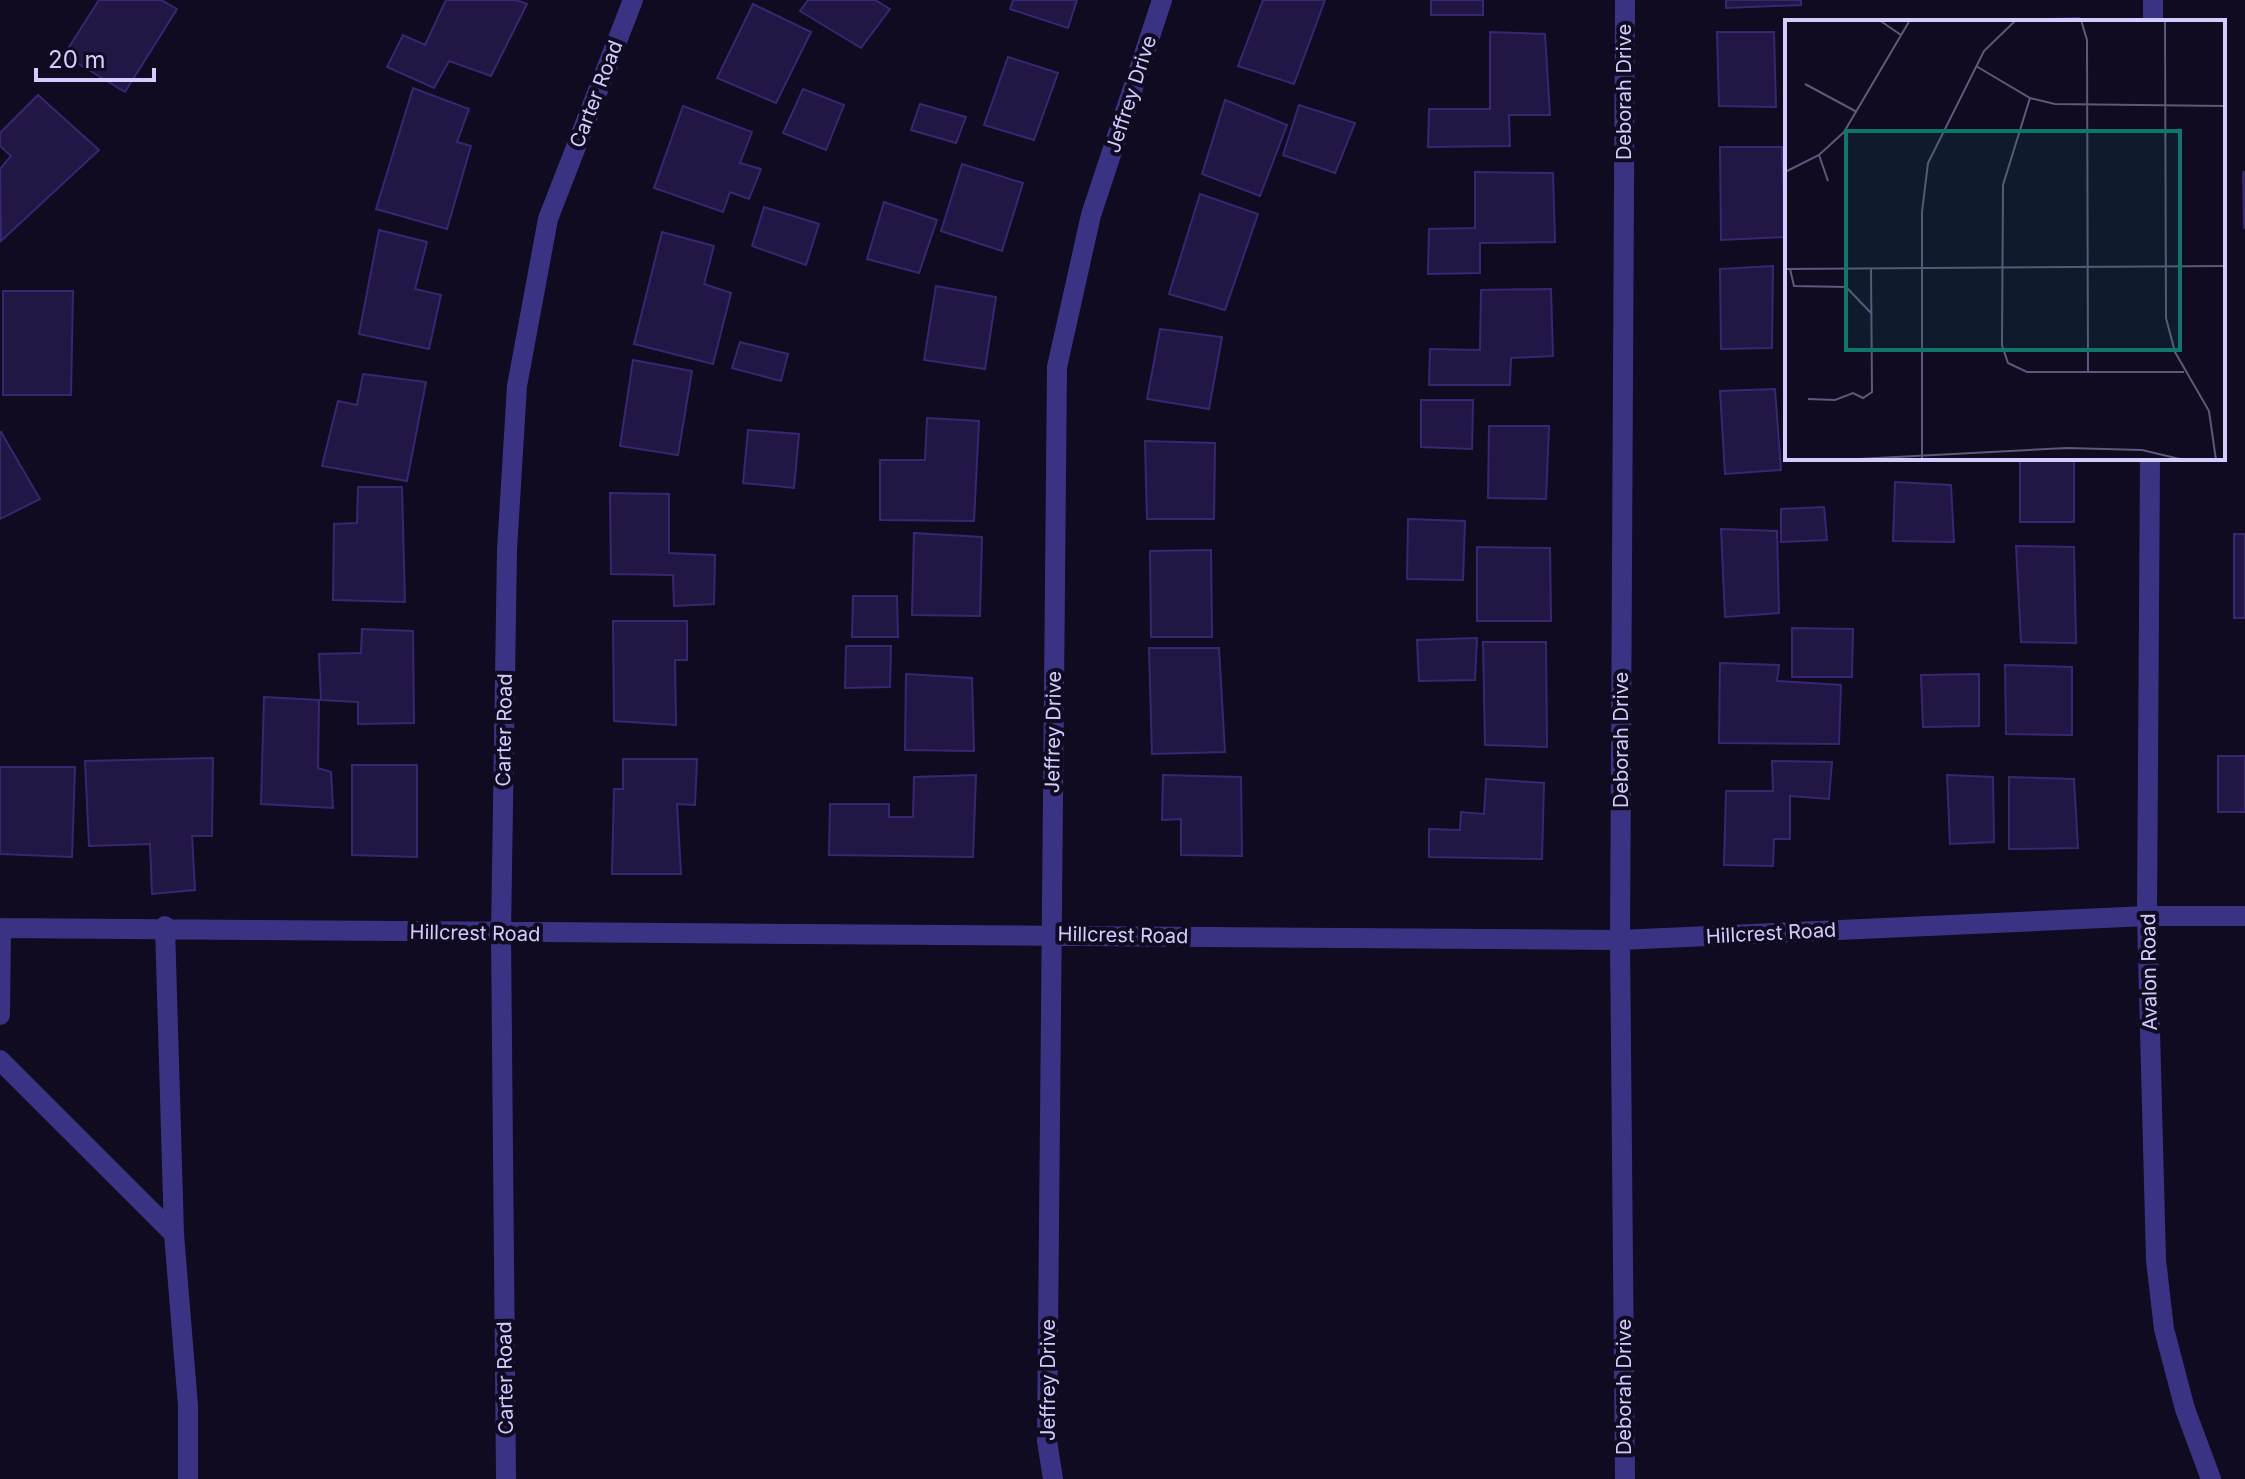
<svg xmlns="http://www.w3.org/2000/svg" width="2245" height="1479" font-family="Inter,sans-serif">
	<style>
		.building { fill: #211644; stroke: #392671; stroke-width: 2 }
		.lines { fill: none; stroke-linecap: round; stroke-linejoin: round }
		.minor { stroke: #3a3384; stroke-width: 20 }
		.labels { text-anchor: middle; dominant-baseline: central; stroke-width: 8; stroke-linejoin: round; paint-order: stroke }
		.street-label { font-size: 20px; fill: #d4ccff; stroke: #100b21 }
		.inset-road { fill: none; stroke: #5e587a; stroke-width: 2 }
		.view { fill: #0f766e; fill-opacity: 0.15; stroke: #0f766e; stroke-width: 4 }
		.inset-edge { fill: none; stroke: #d4ccff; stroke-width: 4 }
	</style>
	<rect width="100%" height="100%" fill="#100b21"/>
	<path class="building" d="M 99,0 L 161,0 L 177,9 L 125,92 L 64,55 Z
		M 446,0 L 516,0 L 527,4 L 491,76 L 449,61 L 434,88 L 387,67 L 403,35 L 425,45 Z
		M 808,0 L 875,0 L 890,9 L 861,48 L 800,11 Z
		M 1013,0 L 1077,0 L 1068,28 L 1010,9 Z
		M 1263,0 L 1325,0 L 1294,84 L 1238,66 Z
		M 1431,0 L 1483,0 L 1483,15 L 1431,15 Z
		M 1726,0 L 1801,0 L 1801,5 L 1726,8 Z
		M 753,4 L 811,32 L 776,103 L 717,78 Z
		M 2079,18 L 2079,22 L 2011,20 Z
		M 1490,32 L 1545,34 L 1550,115 L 1509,115 L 1510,146 L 1428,147 L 1429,109 L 1490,109 Z
		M 1717,32 L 1774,32 L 1776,107 L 1719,106 Z
		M 1008,57 L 1058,73 L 1034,140 L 984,125 Z
		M 413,88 L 469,109 L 457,142 L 471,146 L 447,229 L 376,209 Z
		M 803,89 L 844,105 L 826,150 L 783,133 Z
		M 38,95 L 99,150 L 1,241 L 0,169 L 11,156 L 0,146 L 0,133 Z
		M 1784,99 L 1787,99 L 1787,139 L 1786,139 Z
		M 1225,100 L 1287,125 L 1260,196 L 1202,174 Z
		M 920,104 L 966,117 L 956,143 L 911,130 Z
		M 1299,105 L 1355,123 L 1335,173 L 1283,155 Z
		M 683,106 L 752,132 L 740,163 L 761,169 L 749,199 L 730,192 L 723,212 L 654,188 Z
		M 1720,147 L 1782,147 L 1785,237 L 1721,240 Z
		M 962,164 L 1023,183 L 1002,251 L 941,231 Z
		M 1475,172 L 1553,173 L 1555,242 L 1480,243 L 1480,273 L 1428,274 L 1429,229 L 1475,228 Z
		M 2243,172 L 2245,172 L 2245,228 L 2244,228 Z
		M 1200,194 L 1258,214 L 1225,310 L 1169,294 Z
		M 884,202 L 937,220 L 919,273 L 867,259 Z
		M 764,207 L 819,224 L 806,265 L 752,246 Z
		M 379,230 L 427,242 L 415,289 L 441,295 L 429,349 L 359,334 Z
		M 662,232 L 714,246 L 704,284 L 731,293 L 713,364 L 634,344 Z
		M 1773,266 L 1772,348 L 1721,349 L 1720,269 Z
		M 936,286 L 996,297 L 985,369 L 924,360 Z
		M 1551,289 L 1553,356 L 1511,358 L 1510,385 L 1429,385 L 1430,349 L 1480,350 L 1481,290 Z
		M 3,291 L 73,291 L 71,395 L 3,395 Z
		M 1160,329 L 1222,337 L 1209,409 L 1147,399 Z
		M 740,342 L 788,354 L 781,381 L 732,368 Z
		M 633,360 L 692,371 L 678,455 L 620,446 Z
		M 363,374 L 426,382 L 407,481 L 322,466 L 338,401 L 357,405 Z
		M 1775,389 L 1781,470 L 1725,474 L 1720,391 Z
		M 1421,400 L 1473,400 L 1472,449 L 1421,447 Z
		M 927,418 L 979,421 L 974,521 L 880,520 L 880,460 L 925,460 Z
		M 1489,426 L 1549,426 L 1546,499 L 1488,498 Z
		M 748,430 L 799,434 L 794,488 L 743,483 Z
		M 1,432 L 40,499 L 0,519 L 0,433 Z
		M 1145,441 L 1215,443 L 1214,519 L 1147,519 Z
		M 2020,458 L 2074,458 L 2074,522 L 2020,522 Z
		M 1895,482 L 1951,485 L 1954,542 L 1893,541 Z
		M 358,487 L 402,487 L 405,602 L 333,600 L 334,524 L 357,523 Z
		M 610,493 L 669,494 L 669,553 L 715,555 L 714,604 L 674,606 L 673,575 L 611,574 Z
		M 1824,507 L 1827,540 L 1781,542 L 1781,509 Z
		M 1408,519 L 1465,521 L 1463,580 L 1407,579 Z
		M 1721,529 L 1777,531 L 1779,613 L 1725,617 Z
		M 914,533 L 982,537 L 980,616 L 912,615 Z
		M 2234,534 L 2245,534 L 2245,618 L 2234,618 Z
		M 2016,546 L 2074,547 L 2076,643 L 2021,642 Z
		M 1477,547 L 1550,548 L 1551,621 L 1477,621 Z
		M 1211,550 L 1212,637 L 1151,637 L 1150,551 Z
		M 853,596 L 897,596 L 898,637 L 852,637 Z
		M 613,621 L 687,621 L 687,660 L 675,660 L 676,725 L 614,721 Z
		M 1792,628 L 1853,629 L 1852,677 L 1792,677 Z
		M 362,629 L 413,631 L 414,723 L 358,724 L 358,702 L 321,700 L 319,654 L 361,653 Z
		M 1477,638 L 1475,680 L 1419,681 L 1417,640 Z
		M 1483,642 L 1546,642 L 1547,747 L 1485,745 Z
		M 846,646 L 891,646 L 890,687 L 845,688 Z
		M 1149,648 L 1219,648 L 1225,752 L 1152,754 Z
		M 1720,663 L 1779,665 L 1777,681 L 1841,685 L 1839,744 L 1719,743 Z
		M 2005,665 L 2072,667 L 2072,735 L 2006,734 Z
		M 906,674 L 972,678 L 974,751 L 905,750 Z
		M 1979,674 L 1979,726 L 1923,727 L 1921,675 Z
		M 264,697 L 319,700 L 318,768 L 331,772 L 333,808 L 261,804 Z
		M 2218,756 L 2245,756 L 2245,812 L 2218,812 Z
		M 213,758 L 212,836 L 192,836 L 195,890 L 152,894 L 150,844 L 89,846 L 85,761 Z
		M 623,759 L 697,759 L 695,805 L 677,804 L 681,874 L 612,874 L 614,789 L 623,789 Z
		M 1772,761 L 1832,762 L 1829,799 L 1790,796 L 1790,839 L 1774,839 L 1773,866 L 1724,865 L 1726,791 L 1773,791 Z
		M 352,765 L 417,765 L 417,857 L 352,855 Z
		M 0,767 L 75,767 L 72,857 L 0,854 Z
		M 976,775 L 973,857 L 829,855 L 830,804 L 889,804 L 889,817 L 913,817 L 914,777 Z
		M 1163,775 L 1241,777 L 1242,856 L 1181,855 L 1181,819 L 1162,820 Z
		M 1947,775 L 1993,777 L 1994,842 L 1950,844 Z
		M 2009,777 L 2074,779 L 2078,848 L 2009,849 Z
		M 1486,779 L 1544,783 L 1542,859 L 1429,857 L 1429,829 L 1460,830 L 1461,812 L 1484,814 Z"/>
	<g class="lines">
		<path class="minor" d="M 1625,0 L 1620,940 L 1625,1479
			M 2153,22 L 2153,0
			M 2150,458 L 2147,916 L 2156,1260 L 2164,1329 L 2185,1409 L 2211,1479
			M 165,926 L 174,1234 L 188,1406 L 188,1479
			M 0,928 L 1620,940 L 2147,916 L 2245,916
			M 0,1015 L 1,928
			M 0,1060 L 174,1234
			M 506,1479 L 501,934 L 507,550 L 517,386 L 548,219 L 633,0
			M 1053,1479 L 1047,1441 L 1057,367 L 1091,215 L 1162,0"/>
	</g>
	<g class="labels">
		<g class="street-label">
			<text transform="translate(1624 92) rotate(-90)">Deborah Drive</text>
			<text transform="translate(596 94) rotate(-69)">Carter Road</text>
			<text transform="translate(1131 94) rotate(-72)">Jeffrey Drive</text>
			<text transform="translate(504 730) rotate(-89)">Carter Road</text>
			<text transform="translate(1053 732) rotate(-89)">Jeffrey Drive</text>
			<text transform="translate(1621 740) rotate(-90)">Deborah Drive</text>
			<text transform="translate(475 933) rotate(1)">Hillcrest Road</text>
			<text transform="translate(1771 933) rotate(-3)">Hillcrest Road</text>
			<text transform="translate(1123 935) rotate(1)">Hillcrest Road</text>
			<text transform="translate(2149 972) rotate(-91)">Avalon Road</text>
			<text transform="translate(505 1378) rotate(-91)">Carter Road</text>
			<text transform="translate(1048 1380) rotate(-90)">Jeffrey Drive</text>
			<text transform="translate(1624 1387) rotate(-90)">Deborah Drive</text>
		</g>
	</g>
	<g transform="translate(1785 20)">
		<rect width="440" height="440" fill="#100b21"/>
		<path class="inset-road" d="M 94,0 L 116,15M 296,0 L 302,20 L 303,352M 380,0 L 381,298 L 390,332 L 424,391 L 431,440M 191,46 L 245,78 L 270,84 L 440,86M 20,64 L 72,92M 245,78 L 218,165 L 217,325 L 223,343 L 242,352 L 399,352M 34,135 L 43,161M 0,152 L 34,135 L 59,112 L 125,0M 0,249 L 440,246M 5,249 L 9,266 L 61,267 L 62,248M 61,267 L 87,294M 23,379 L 50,380 L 68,373 L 78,378 L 87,372 L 86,248M 54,440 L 282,428 L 357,430 L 399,440M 137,440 L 137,192 L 143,143 L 199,31 L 231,0"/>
		<path class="view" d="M 61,111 L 395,111 L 395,330 L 61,330 Z"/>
		<rect width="440" height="440" class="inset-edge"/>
	</g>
	<path d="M36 68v12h118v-12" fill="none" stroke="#d4ccff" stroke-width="4"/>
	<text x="48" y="68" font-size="24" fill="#d4ccff" stroke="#100b21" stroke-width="6" paint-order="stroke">20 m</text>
</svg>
